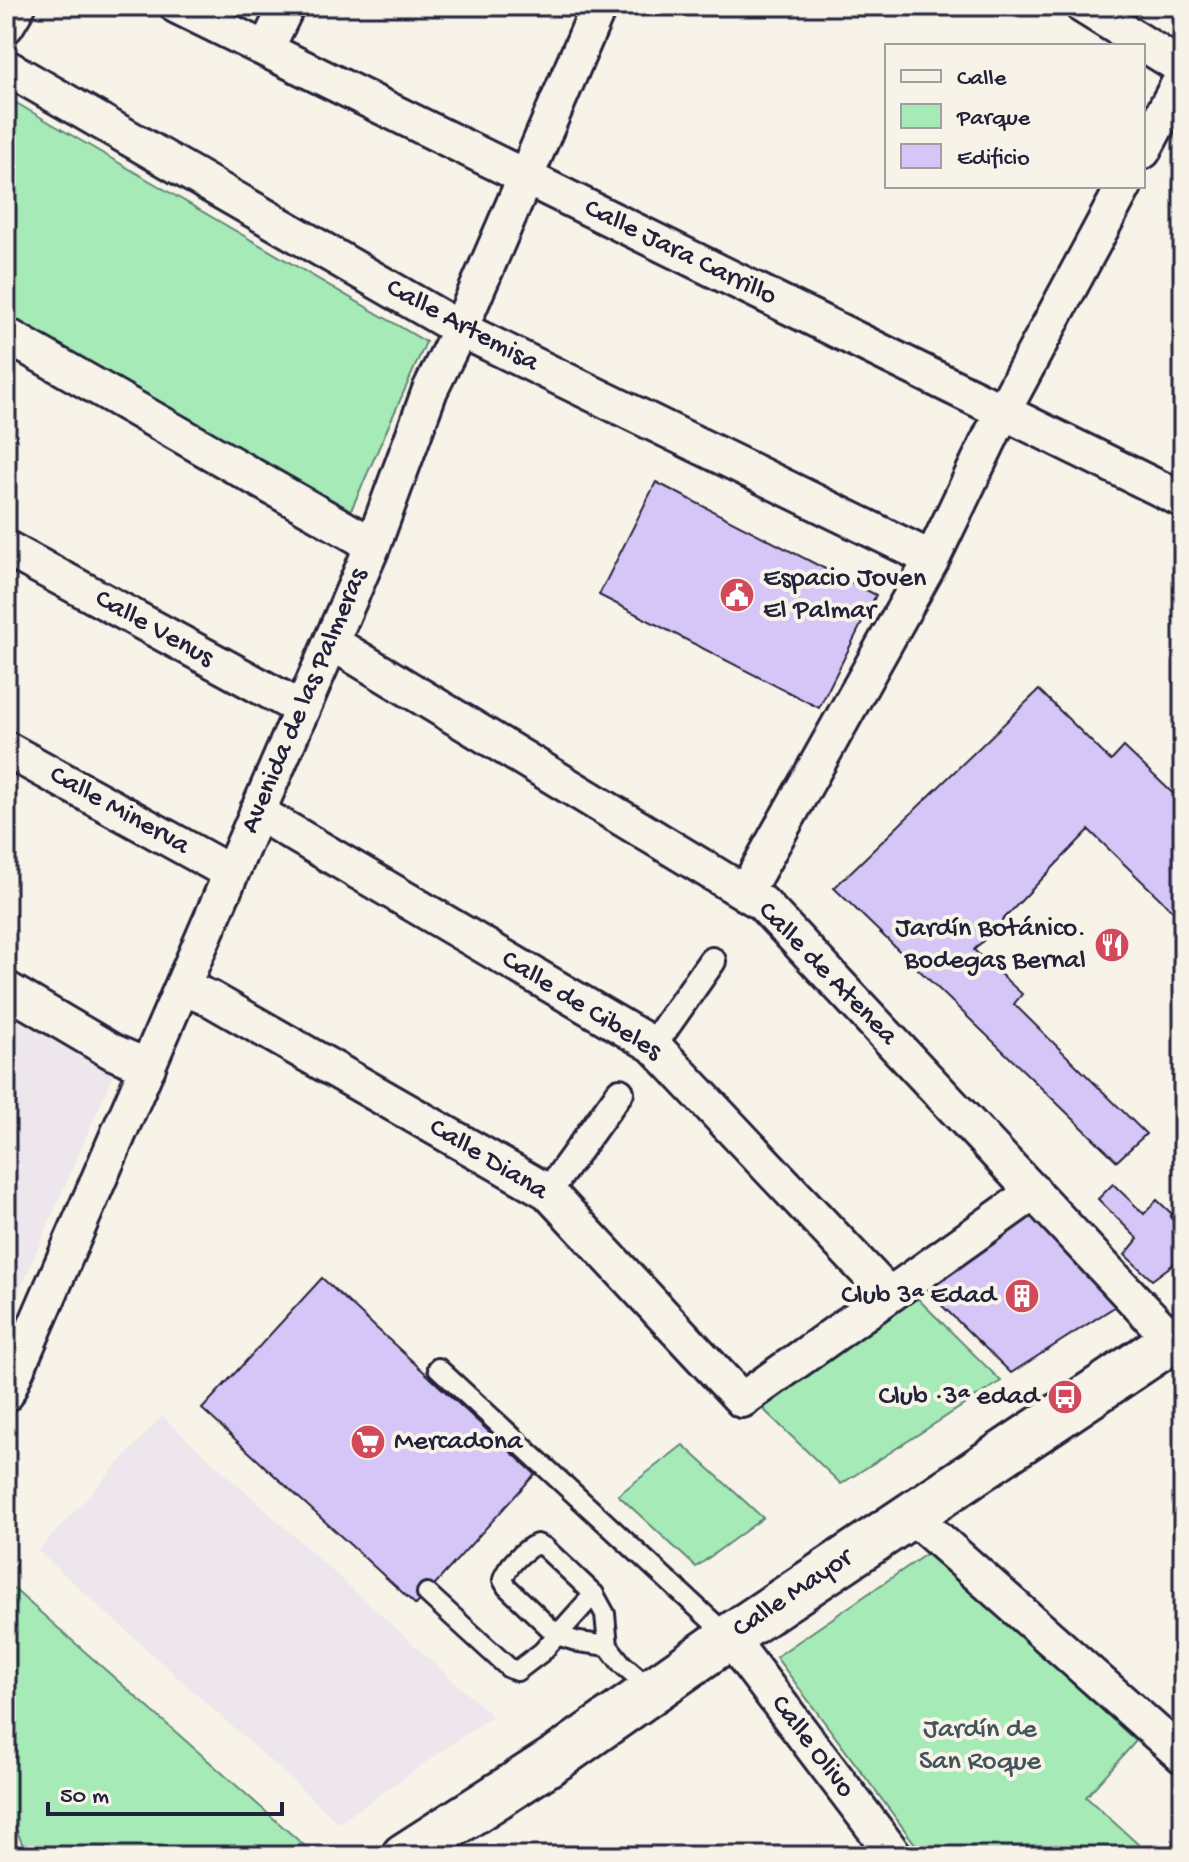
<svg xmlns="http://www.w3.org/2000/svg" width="1189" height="1862" font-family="'Gochi Hand',sans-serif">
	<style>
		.built { fill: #ede6ec }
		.green { fill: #a6ebb7; stroke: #648679; stroke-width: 2 }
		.building { fill: #d6c6f7; stroke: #22223b; stroke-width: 2 }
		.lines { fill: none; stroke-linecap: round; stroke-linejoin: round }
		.service-casing { stroke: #22223b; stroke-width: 24 }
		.pedestrian-casing { stroke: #22223b; stroke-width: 32 }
		.minor-casing { stroke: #22223b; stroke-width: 40 }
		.tertiary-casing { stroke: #22223b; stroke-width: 50 }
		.service { stroke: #f7f3e8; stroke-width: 18 }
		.pedestrian { stroke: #f7f3e8; stroke-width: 26 }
		.minor { stroke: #f7f3e8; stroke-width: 34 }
		.tertiary { stroke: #f7f3e8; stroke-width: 44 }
		.labels { text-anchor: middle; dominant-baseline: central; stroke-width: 8; stroke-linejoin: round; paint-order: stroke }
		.street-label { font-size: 28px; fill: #22223b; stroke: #f7f3e8 }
		.poi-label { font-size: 28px; fill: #22223b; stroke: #f7f3e8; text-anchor: end }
		.park-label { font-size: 28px; fill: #43545a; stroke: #f7f3e8 }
	</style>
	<rect width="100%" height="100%" fill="#f7f3e8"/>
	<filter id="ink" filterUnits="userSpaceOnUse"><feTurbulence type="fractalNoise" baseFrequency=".0125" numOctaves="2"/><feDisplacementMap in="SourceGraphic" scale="16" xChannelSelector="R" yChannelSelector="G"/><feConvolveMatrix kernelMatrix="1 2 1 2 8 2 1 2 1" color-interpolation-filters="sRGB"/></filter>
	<g filter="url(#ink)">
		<path class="built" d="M 6,1010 L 115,1070 L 6,1322 Z
			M 162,1416 L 492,1716 L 339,1823 L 38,1551 Z"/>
		<path class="green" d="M 6,97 L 426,342 L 348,517 L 6,321 Z
			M 915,1296 L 1001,1381 L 841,1484 L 759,1405 Z
			M 683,1445 L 763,1518 L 696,1567 L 618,1495 Z
			M 929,1552 L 1136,1741 L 1086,1797 L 1151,1856 L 924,1856 L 776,1657 Z
			M 6,1582 L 316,1856 L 25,1856 L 26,1852 L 15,1827 L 6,1824 Z"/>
		<path class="building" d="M 656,482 L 876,595 L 819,708 L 599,595 Z
			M 1039,690 L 1111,761 L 1124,747 L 1183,803 L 1183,921 L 1089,830 L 974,950 L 1022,994 L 1014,1004 L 1146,1134 L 1117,1161 L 834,888 Z
			M 1113,1184 L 1144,1214 L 1157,1200 L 1172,1214 L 1170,1217 L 1183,1231 L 1183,1257 L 1152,1280 L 1125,1255 L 1138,1239 L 1098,1199 Z
			M 1183,1204 L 1183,1231 L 1170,1217 Z
			M 1033,1212 L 1119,1304 L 1011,1373 L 925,1289 Z
			M 322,1278 L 535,1474 L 416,1605 L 202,1409 Z"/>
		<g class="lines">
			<defs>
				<path id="service" d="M 438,1368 L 729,1637
					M 427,1593 L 509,1668 L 517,1671 L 542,1652 L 594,1594
					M 608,1646 L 579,1642 L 557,1635 L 507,1587 L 503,1580 C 506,1567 524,1549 537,1544 L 544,1547 L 594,1594 L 605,1614 L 608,1646 L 622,1664 L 652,1690"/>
				<path id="pedestrian" d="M 653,1045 L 712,961
					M 548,1192 L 620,1092"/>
				<path id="minor" d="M 177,6 L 1183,500
					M 1083,6 L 1183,68
					M 6,26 L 18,6
					M 266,49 L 287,6
					M 6,67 L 460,329 L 932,559
					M 1143,151 L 1183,76
					M 6,335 L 373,545
					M 6,548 L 302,709
					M 331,642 L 762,903 L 1172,1340
					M 6,749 L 231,873
					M 257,812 L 653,1045 L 889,1295
					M 745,893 L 932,559 L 1002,413 L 1124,186
					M 182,987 L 211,999 L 548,1192 L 742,1400 L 1034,1192
					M 6,989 L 113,1052 L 148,1067
					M 6,1394 L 373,545 L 430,390 L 460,329 L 599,6
					M 911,1515 L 1183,1756
					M 729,1637 L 895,1856"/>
				<path id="tertiary" d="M 404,1856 L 558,1757 L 729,1637 L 1183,1333"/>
			</defs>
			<use href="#service" class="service-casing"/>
			<use href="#pedestrian" class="pedestrian-casing"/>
			<use href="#minor" class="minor-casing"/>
			<use href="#tertiary" class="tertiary-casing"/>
			<use href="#service" class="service"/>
			<use href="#pedestrian" class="pedestrian"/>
			<use href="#minor" class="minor"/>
			<use href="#tertiary" class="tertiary"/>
		</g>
	</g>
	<defs>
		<symbol id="civic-disc" viewBox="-11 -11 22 22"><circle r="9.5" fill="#d1495b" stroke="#f7f3e8"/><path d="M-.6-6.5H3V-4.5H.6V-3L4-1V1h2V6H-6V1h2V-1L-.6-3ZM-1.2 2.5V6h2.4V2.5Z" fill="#fff"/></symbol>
		<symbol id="restaurant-disc" viewBox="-11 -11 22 22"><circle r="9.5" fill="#d1495b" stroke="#f7f3e8"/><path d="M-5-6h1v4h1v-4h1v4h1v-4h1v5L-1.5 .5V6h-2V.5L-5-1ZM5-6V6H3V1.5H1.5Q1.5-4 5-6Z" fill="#fff"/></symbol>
		<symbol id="building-disc" viewBox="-11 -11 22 22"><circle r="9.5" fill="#d1495b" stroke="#f7f3e8"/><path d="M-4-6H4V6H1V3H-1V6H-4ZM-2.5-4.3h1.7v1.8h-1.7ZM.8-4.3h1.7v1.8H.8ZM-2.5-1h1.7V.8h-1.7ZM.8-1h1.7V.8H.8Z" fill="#fff"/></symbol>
		<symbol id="bus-disc" viewBox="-11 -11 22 22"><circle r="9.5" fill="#d1495b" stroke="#f7f3e8"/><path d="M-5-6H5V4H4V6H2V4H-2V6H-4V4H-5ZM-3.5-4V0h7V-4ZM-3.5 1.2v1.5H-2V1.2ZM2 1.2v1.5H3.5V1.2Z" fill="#fff"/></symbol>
		<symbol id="supermarket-disc" viewBox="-11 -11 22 22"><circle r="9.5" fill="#d1495b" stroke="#f7f3e8"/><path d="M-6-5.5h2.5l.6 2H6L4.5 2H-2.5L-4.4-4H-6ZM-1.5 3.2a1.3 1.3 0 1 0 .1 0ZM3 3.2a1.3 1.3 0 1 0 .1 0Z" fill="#fff"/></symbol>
	</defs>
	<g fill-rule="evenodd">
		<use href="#civic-disc" x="717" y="575" width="40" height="40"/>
		<use href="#restaurant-disc" x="1092" y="925" width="40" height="40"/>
		<use href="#building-disc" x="1002" y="1276" width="40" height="40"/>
		<use href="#bus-disc" x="1045" y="1377" width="40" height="40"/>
		<use href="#supermarket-disc" x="348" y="1422" width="40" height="40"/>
	</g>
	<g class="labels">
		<g class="street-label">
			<text transform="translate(680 253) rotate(26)">Calle Jara Carrillo</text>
			<text transform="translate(462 326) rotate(28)">Calle Artemisa</text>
			<text transform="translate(154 629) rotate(29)">Calle Venus</text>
			<text transform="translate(305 701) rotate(-67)">Avenida de las Palmeras</text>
			<text transform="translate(119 811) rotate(29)">Calle Minerva</text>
			<text transform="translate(827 974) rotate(46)">Calle de Atenea</text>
			<text transform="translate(581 1006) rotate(32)">Calle de Cibeles</text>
			<text transform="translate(488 1160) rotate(31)">Calle Diana</text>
			<text transform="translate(793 1594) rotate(-34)">Calle Mayor</text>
			<text transform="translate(812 1747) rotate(53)">Calle Olivo</text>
		</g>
		<g class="poi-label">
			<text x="763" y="579" text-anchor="start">Espacio Joven<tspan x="763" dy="32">El Palmar</tspan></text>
			<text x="1086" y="929">Jardín Botánico.<tspan x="1086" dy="32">Bodegas Bernal</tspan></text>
			<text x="996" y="1296">Club 3ª Edad</text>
			<text x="1039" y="1397">Club ·3ª edad</text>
			<text x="394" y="1442" text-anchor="start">Mercadona</text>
		</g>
		<g class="park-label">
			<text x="980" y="1730">Jardín de<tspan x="980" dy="32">San Roque</tspan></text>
		</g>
	</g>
	<rect width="1189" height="1862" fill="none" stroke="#f7f3e8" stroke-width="32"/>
	<rect x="16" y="16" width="1157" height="1830" fill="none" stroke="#22223b" stroke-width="3" filter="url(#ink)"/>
	<rect x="885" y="44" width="260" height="144" fill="#f7f3e8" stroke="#a29fa3" stroke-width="2"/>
	<rect x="901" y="70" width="40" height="12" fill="#f7f3e8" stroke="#a29fa3" stroke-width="2"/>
	<text x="957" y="84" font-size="24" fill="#22223b">Calle</text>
	<rect x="901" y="104" width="40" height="24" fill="#a6ebb7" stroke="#a29fa3" stroke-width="2"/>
	<text x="957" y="124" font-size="24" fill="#22223b">Parque</text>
	<rect x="901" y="144" width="40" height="24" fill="#d6c6f7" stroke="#a29fa3" stroke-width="2"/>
	<text x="957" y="164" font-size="24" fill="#22223b">Edificio</text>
	<path d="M48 1802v12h234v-12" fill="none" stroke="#22223b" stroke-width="4"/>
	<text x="60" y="1802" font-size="24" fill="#22223b" stroke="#f7f3e8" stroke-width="6" paint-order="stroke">50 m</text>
</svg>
